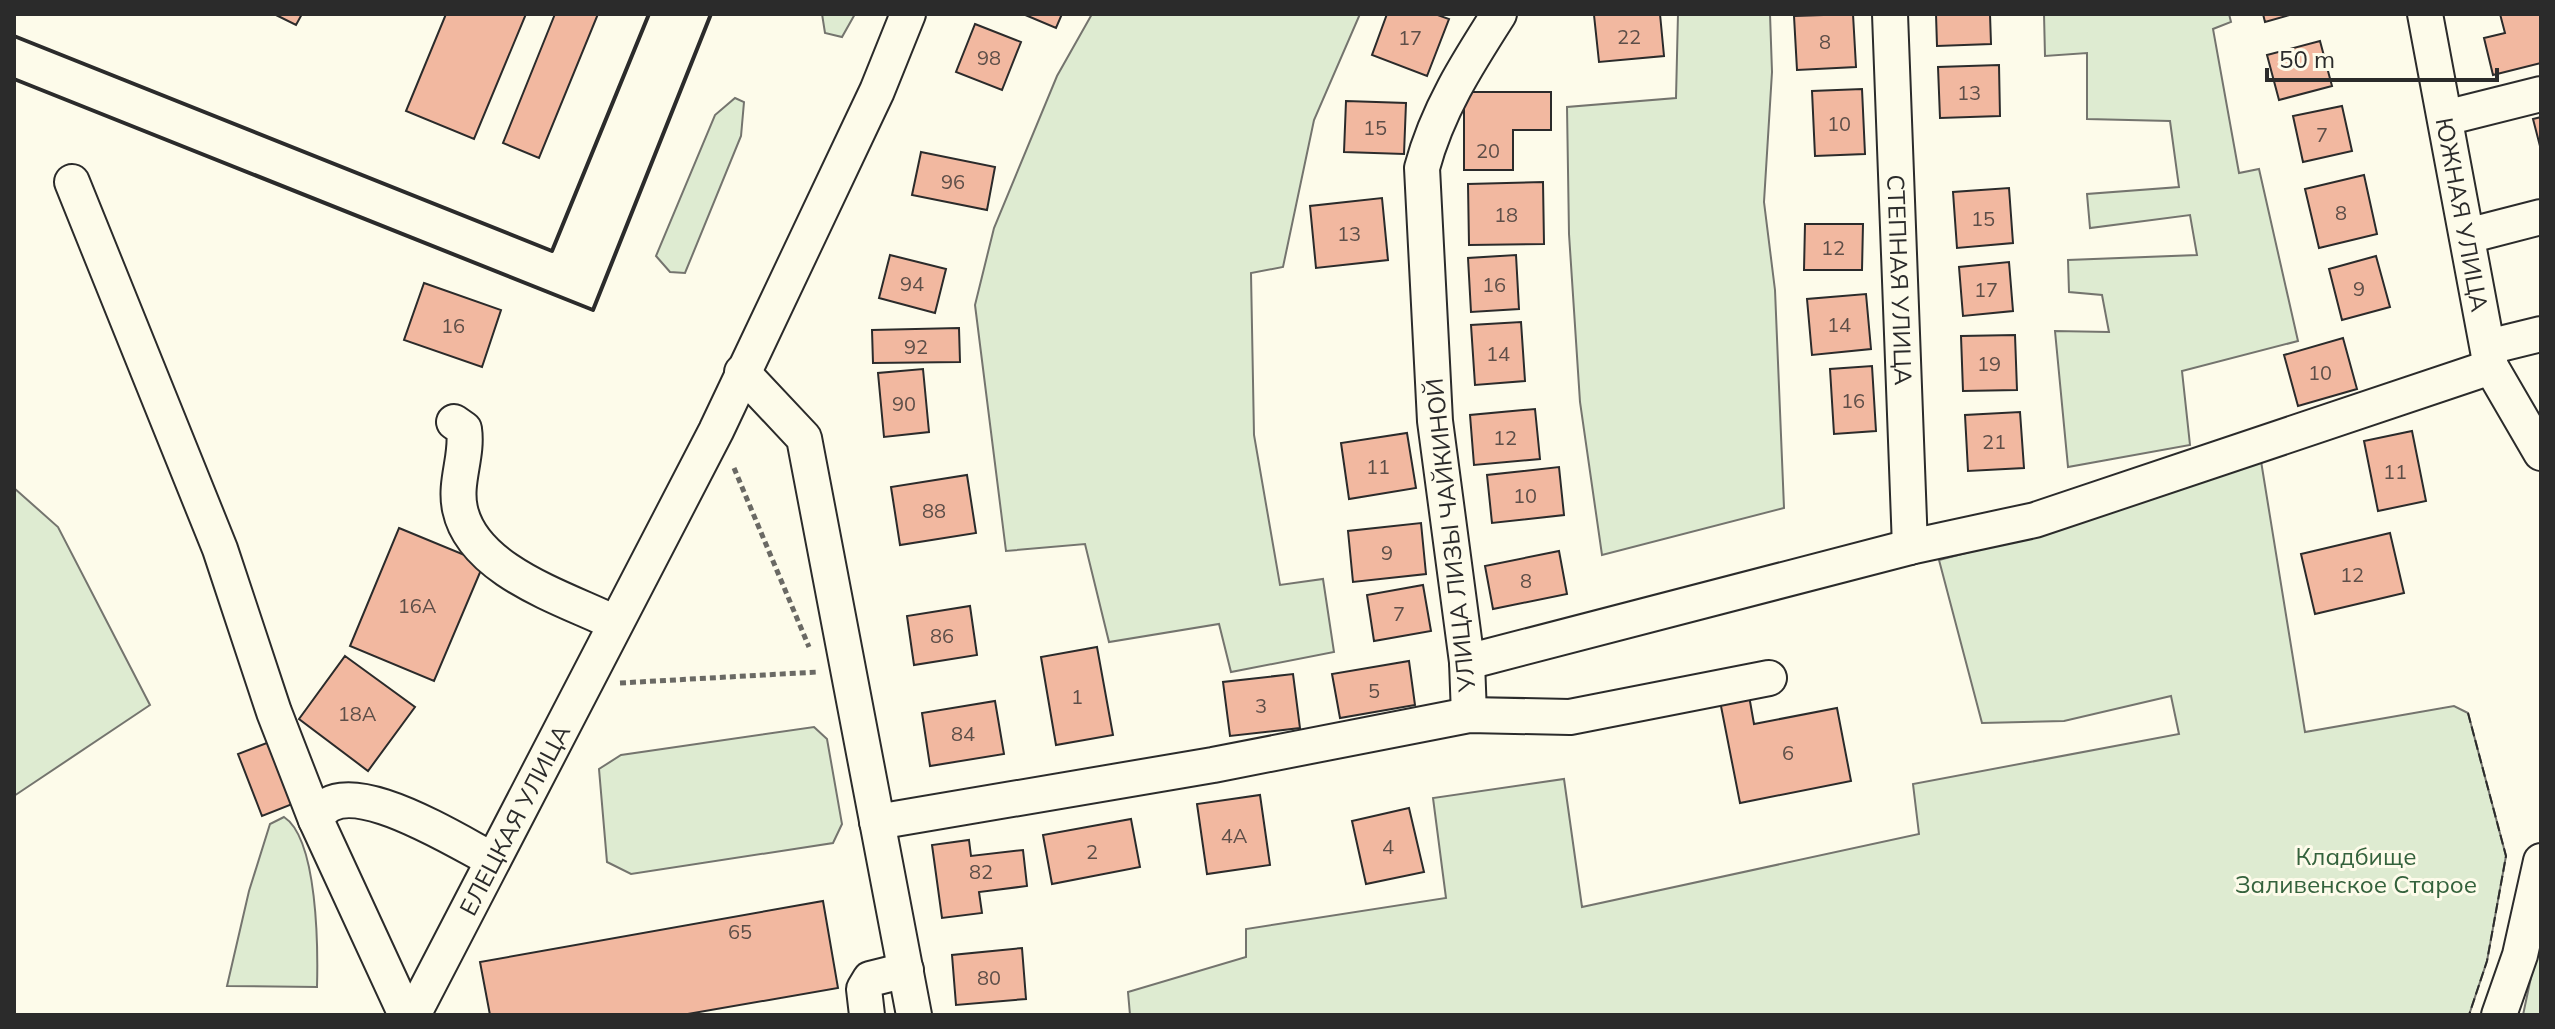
<svg xmlns="http://www.w3.org/2000/svg" width="2555" height="1029" font-family="Mulish,sans-serif">
	<style>
		.green { fill: #deebd1; stroke: #74746e; stroke-width: 2 }
		.building { fill: #f2b8a0; stroke: #2b2b2b; stroke-width: 2 }
		.lines { fill: none; stroke-linecap: round; stroke-linejoin: round }
		.minor-casing { stroke: #2b2b2b; stroke-width: 38 }
		.path { stroke: #6a6964; stroke-width: 5; stroke-dasharray: 6 4; stroke-linecap: butt }
		.minor { stroke: #fdfbea; stroke-width: 34 }
		.fence { stroke: #2b2b2b; stroke-width: 2; stroke-dasharray: 10 4; stroke-linecap: butt }
		.wall { stroke: #2b2b2b; stroke-width: 4 }
		.labels { text-anchor: middle; dominant-baseline: central; stroke-width: 6; stroke-linejoin: round; paint-order: stroke }
		.number-label { font-size: 20px; fill: #5d4e48 }
		.street-label { font-size: 24px; fill: #2b2b2b; stroke: #fdfbea }
		.park-label { font-size: 24px; fill: #34623c; stroke: #fdfbea }
	</style>
	<rect width="100%" height="100%" fill="#fdfbea"/>
	<path class="green" d="M 822,14 L 855,14 L 842,37 L 825,33 Z
		M 1092,14 L 1360,14 L 1314,120 L 1283,267 L 1251,273 L 1254,435 L 1280,585 L 1323,579 L 1334,652 L 1231,672 L 1219,624 L 1109,642 L 1085,544 L 1006,551 L 975,305 L 994,228 L 1057,76 Z
		M 1678,14 L 1770,14 L 1772,72 L 1764,202 L 1775,290 L 1784,508 L 1602,555 L 1580,402 L 1569,234 L 1567,107 L 1676,98 Z
		M 2044,14 L 2229,14 L 2231,22 L 2213,29 L 2239,173 L 2259,169 L 2298,341 L 2182,371 L 2190,445 L 2068,467 L 2055,331 L 2109,332 L 2102,295 L 2069,292 L 2068,260 L 2197,255 L 2190,215 L 2090,228 L 2087,194 L 2179,187 L 2170,121 L 2087,119 L 2087,53 L 2045,56 Z
		M 735,98 L 744,102 L 741,136 L 685,273 L 670,272 L 656,256 L 715,115 Z
		M 2261,461 L 2305,732 L 2454,706 L 2468,713 L 2506,856 L 2487,961 L 2469,1015 L 1130,1015 L 1128,992 L 1246,957 L 1246,929 L 1446,898 L 1433,798 L 1564,779 L 1582,907 L 1919,834 L 1913,784 L 2179,734 L 2171,696 L 2064,721 L 1982,723 L 1939,560 L 2077,524 Z
		M 14,488 L 58,527 L 150,705 L 14,796 Z
		M 814,727 L 827,739 L 842,824 L 833,843 L 631,874 L 607,862 L 599,769 L 621,755 Z
		M 284,817 C 318,839 318,949 317,987 L 227,986 L 249,891 L 270,824 Z
		M 2541,930 L 2541,1015 L 2523,1015 Z"/>
	<path class="building" d="M 274,14 L 302,14 L 296,25 Z
		M 446,14 L 526,14 L 474,139 L 406,111 Z
		M 555,14 L 598,14 L 539,158 L 503,143 Z
		M 1023,14 L 1062,14 L 1056,28 Z
		M 1387,14 L 1435,14 L 1449,19 L 1427,76 L 1372,55 Z
		M 1660,14 L 1664,56 L 1599,62 L 1594,15 Z
		M 1853,14 L 1856,67 L 1797,70 L 1794,16 Z
		M 1936,14 L 1990,14 L 1991,44 L 1937,46 Z
		M 2263,14 L 2293,14 L 2265,22 Z
		M 2500,14 L 2541,14 L 2541,63 L 2493,75 L 2484,38 L 2505,33 Z
		M 975,24 L 1021,42 L 1002,90 L 956,72 Z
		M 2320,41 L 2332,86 L 2279,100 L 2267,55 Z
		M 1999,65 L 2000,116 L 1940,118 L 1938,67 Z
		M 1862,89 L 1865,154 L 1815,156 L 1812,91 Z
		M 1464,92 L 1551,92 L 1551,130 L 1513,130 L 1513,170 L 1464,170 Z
		M 1346,101 L 1406,103 L 1404,154 L 1344,152 Z
		M 2342,106 L 2352,151 L 2303,162 L 2293,116 Z
		M 2541,117 L 2541,150 L 2533,119 Z
		M 921,152 L 995,167 L 987,210 L 912,195 Z
		M 2364,175 L 2377,234 L 2319,248 L 2305,189 Z
		M 1543,182 L 1544,244 L 1469,245 L 1468,184 Z
		M 2009,188 L 2013,243 L 1957,248 L 1953,192 Z
		M 1382,198 L 1388,260 L 1316,268 L 1310,206 Z
		M 1805,224 L 1863,224 L 1862,270 L 1804,270 Z
		M 890,255 L 946,269 L 935,313 L 879,298 Z
		M 1516,255 L 1519,309 L 1471,312 L 1468,258 Z
		M 2376,256 L 2390,307 L 2342,320 L 2329,269 Z
		M 2009,262 L 2013,311 L 1963,316 L 1959,267 Z
		M 424,283 L 501,310 L 482,367 L 404,340 Z
		M 1866,294 L 1871,349 L 1812,355 L 1807,299 Z
		M 1521,322 L 1525,381 L 1475,385 L 1471,325 Z
		M 959,328 L 960,362 L 873,363 L 872,330 Z
		M 2015,335 L 2017,390 L 1963,391 L 1961,336 Z
		M 2343,338 L 2357,389 L 2298,406 L 2284,355 Z
		M 1872,366 L 1876,431 L 1834,434 L 1830,369 Z
		M 923,369 L 929,432 L 884,437 L 878,373 Z
		M 1535,409 L 1540,459 L 1474,465 L 1470,415 Z
		M 2020,412 L 2024,468 L 1968,471 L 1965,415 Z
		M 2412,431 L 2426,501 L 2378,511 L 2364,441 Z
		M 1407,433 L 1416,488 L 1349,499 L 1341,443 Z
		M 1559,467 L 1564,515 L 1492,523 L 1487,475 Z
		M 967,475 L 976,533 L 900,545 L 891,487 Z
		M 1421,523 L 1426,574 L 1353,582 L 1348,531 Z
		M 399,528 L 484,563 L 434,681 L 350,646 Z
		M 2390,533 L 2404,593 L 2315,614 L 2301,554 Z
		M 1559,551 L 1567,594 L 1493,609 L 1485,566 Z
		M 1423,585 L 1431,631 L 1374,641 L 1367,595 Z
		M 970,606 L 977,655 L 914,665 L 907,616 Z
		M 1097,647 L 1113,735 L 1056,745 L 1041,657 Z
		M 345,656 L 415,707 L 368,771 L 299,719 Z
		M 1409,661 L 1415,705 L 1340,718 L 1332,674 Z
		M 1293,674 L 1300,728 L 1230,736 L 1223,682 Z
		M 1748,690 L 1754,724 L 1837,708 L 1851,781 L 1740,803 L 1719,696 Z
		M 995,701 L 1004,754 L 930,766 L 922,713 Z
		M 272,741 L 295,803 L 262,816 L 238,754 Z
		M 1260,795 L 1270,865 L 1207,874 L 1197,804 Z
		M 1409,808 L 1424,872 L 1366,884 L 1352,821 Z
		M 1131,819 L 1140,867 L 1052,884 L 1043,835 Z
		M 969,840 L 971,856 L 1023,850 L 1027,886 L 979,892 L 982,913 L 942,918 L 932,845 Z
		M 823,901 L 838,988 L 682,1015 L 490,1015 L 480,962 Z
		M 1022,948 L 1026,999 L 956,1005 L 952,955 Z"/>
	<g class="lines">
		<defs>
			<g id="minor">
				<path id="s1" d="M 1890,14 L 1910,547"/>
				<path id="s2" d="M 2425,14 L 2491,367 L 2541,453"/>
				<path d="M 2445,118 L 2541,94"/>
				<path d="M 72,182 L 220,549 L 274,712 L 316,820 L 406,1015"/>
				<path d="M 2467,236 L 2541,217"/>
				<path d="M 2488,347 L 2541,334"/>
				<path d="M 742,372 L 804,438 L 914,1015"/>
				<path d="M 454,422 L 464,429 C 468,456 454,482 460,509 C 473,571 564,598 615,623"/>
				<path d="M 1467,662 L 1910,547 L 2035,520 L 2491,367"/>
				<path d="M 1469,715 L 1467,662 L 1435,421 L 1422,168 C 1437,111 1467,64 1499,14"/>
				<path d="M 316,820 C 337,764 459,843 493,860"/>
				<path d="M 877,822 L 1213,765 L 1469,715 L 1570,717 L 1769,678"/>
				<path id="s3" d="M 413,1015 L 716,431 L 877,91 L 908,14"/>
				<path d="M 867,1015 L 864,989 L 870,979 L 906,970"/>
				<path d="M 2499,1015 L 2520,955 L 2541,861"/>
			</g>
		</defs>
		<use href="#minor" class="minor-casing"/>
		<path class="path" d="M 734,468 L 809,647
			M 620,683 L 818,672"/>
		<use href="#minor" class="minor"/>
		<path class="fence" d="M 2468,713 L 2506,856 L 2487,961 L 2469,1015"/>
		<path class="wall" d="M 14,36 L 552,251 L 649,14
			M 14,79 L 593,310 L 711,14"/>
	</g>
	<g class="labels">
		<g class="number-label">
			<text x="1629" y="36">22</text>
			<text x="1410" y="37">17</text>
			<text x="1825" y="41">8</text>
			<text x="989" y="57">98</text>
			<text x="1969" y="92">13</text>
			<text x="1839" y="123">10</text>
			<text x="1375" y="127">15</text>
			<text x="2322" y="134">7</text>
			<text x="1488" y="150">20</text>
			<text x="953" y="181">96</text>
			<text x="2341" y="212">8</text>
			<text x="1506" y="214">18</text>
			<text x="1983" y="218">15</text>
			<text x="1349" y="233">13</text>
			<text x="1833" y="247">12</text>
			<text x="912" y="283">94</text>
			<text x="1494" y="284">16</text>
			<text x="2359" y="288">9</text>
			<text x="1986" y="289">17</text>
			<text x="1839" y="324">14</text>
			<text x="453" y="325">16</text>
			<text x="916" y="346">92</text>
			<text x="1498" y="353">14</text>
			<text x="1989" y="363">19</text>
			<text x="2320" y="372">10</text>
			<text x="1853" y="400">16</text>
			<text x="904" y="403">90</text>
			<text x="1505" y="437">12</text>
			<text x="1994" y="441">21</text>
			<text x="1378" y="466">11</text>
			<text x="2395" y="471">11</text>
			<text x="1525" y="495">10</text>
			<text x="934" y="510">88</text>
			<text x="1387" y="552">9</text>
			<text x="2352" y="574">12</text>
			<text x="1526" y="580">8</text>
			<text x="417" y="605">16А</text>
			<text x="1399" y="613">7</text>
			<text x="942" y="635">86</text>
			<text x="1374" y="690">5</text>
			<text x="1077" y="696">1</text>
			<text x="1261" y="705">3</text>
			<text x="357" y="713">18А</text>
			<text x="963" y="733">84</text>
			<text x="1788" y="752">6</text>
			<text x="1234" y="835">4А</text>
			<text x="1388" y="846">4</text>
			<text x="1092" y="851">2</text>
			<text x="981" y="871">82</text>
			<text x="740" y="931">65</text>
			<text x="989" y="977">80</text>
		</g>
		<g class="street-label">
			<text stroke="none"><textPath href="#s2" startOffset="204">ЮЖНАЯ УЛИЦА</textPath></text>
			<text stroke="none"><textPath href="#s1" startOffset="266">СТЕПНАЯ УЛИЦА</textPath></text>
			<text transform="translate(1450 535) rotate(-96)">УЛИЦА ЛИЗЫ ЧАЙКИНОЙ</text>
			<text stroke="none"><textPath href="#s3" startOffset="220">ЕЛЕЦКАЯ УЛИЦА</textPath></text>
		</g>
		<g class="park-label">
			<text x="2356" y="856">Кладбище<tspan x="2356" dy="28">Заливенское Старое</tspan></text>
		</g>
	</g>
	<rect width="2555" height="1029" fill="none" stroke="#2b2b2b" stroke-width="32"/>
	<path d="M2267 68v12h230v-12" fill="none" stroke="#2b2b2b" stroke-width="4"/>
	<text x="2279" y="68" font-size="24" fill="#2b2b2b" stroke="#fdfbea" stroke-width="6" paint-order="stroke">50 m</text>
</svg>
